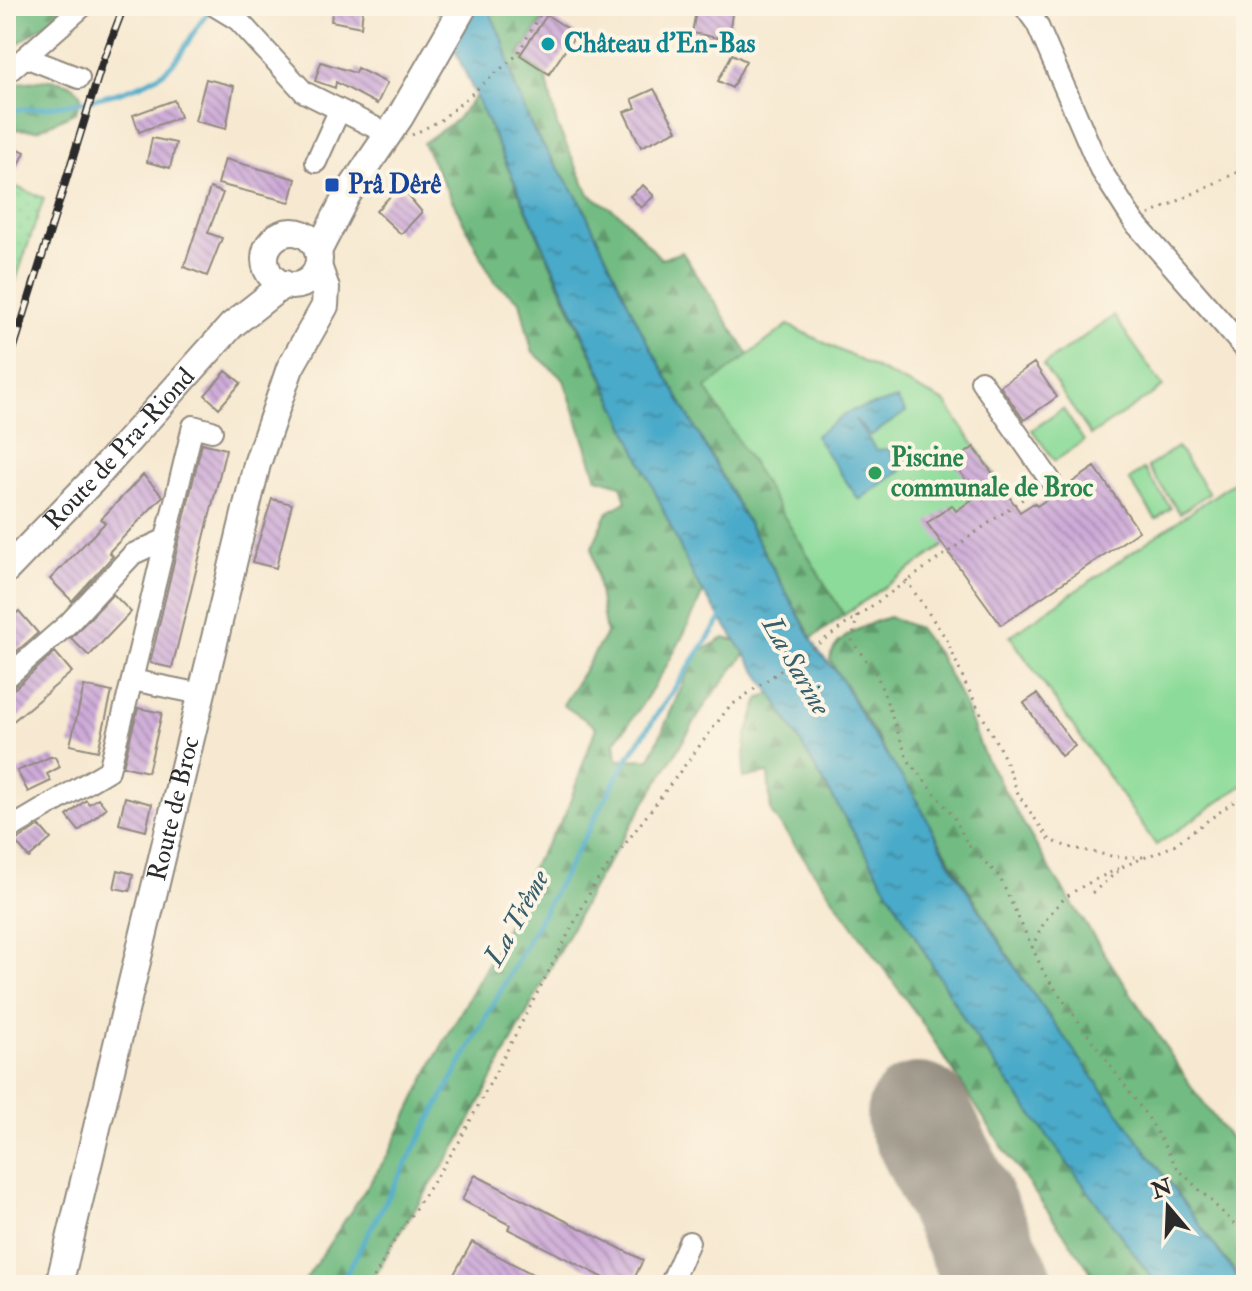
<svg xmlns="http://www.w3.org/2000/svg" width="1252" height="1291" font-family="'IM FELL Double Pica',serif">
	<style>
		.grass { fill: url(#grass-dots); stroke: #5c8362; stroke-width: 2 }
		.forest { fill: url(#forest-firs); stroke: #4e7356; stroke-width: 2 }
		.park { fill: #8ddb9a; stroke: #5c8362; stroke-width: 2 }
		.water { fill: url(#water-ripples); stroke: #3a6a7a; stroke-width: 2 }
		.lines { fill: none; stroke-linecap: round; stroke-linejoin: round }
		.stream { stroke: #4aaac9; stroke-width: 5 }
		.runway { stroke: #918a7e; stroke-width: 106 }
		.building { fill: url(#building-back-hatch) }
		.minor-casing { stroke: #918a7e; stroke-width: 24 }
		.major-casing { stroke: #918a7e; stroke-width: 30 }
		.path { stroke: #918a7e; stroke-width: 3; stroke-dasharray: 2 6; stroke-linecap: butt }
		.minor { stroke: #fff; stroke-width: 20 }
		.major { stroke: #fff; stroke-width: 26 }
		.rail-casing { stroke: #2b2b2b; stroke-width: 8 }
		.rail { stroke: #fcf5e5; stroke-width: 5; stroke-dasharray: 15; stroke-linecap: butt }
		.culture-dot { fill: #0f9aa8; stroke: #fcf5e5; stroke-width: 3 }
		.transit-dot { fill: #1a4fb4; stroke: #fcf5e5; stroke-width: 3 }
		.leisure-dot { fill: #2e9e5b; stroke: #fcf5e5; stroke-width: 3 }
		.labels { text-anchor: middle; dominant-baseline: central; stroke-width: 8; stroke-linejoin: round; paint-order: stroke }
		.culture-label { font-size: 26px; font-weight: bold; fill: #0d838f; stroke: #fcf5e5; text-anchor: start }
		.transit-label { font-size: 26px; font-weight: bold; fill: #164399; stroke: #fcf5e5; text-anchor: start }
		.street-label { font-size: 26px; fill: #2b2b2b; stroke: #fcf5e5 }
		.leisure-label { font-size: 26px; font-weight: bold; fill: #27864d; stroke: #fcf5e5; text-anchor: start }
		.water-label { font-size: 28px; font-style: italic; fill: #375e6a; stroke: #fcf5e5 }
	</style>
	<defs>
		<pattern id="grass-dots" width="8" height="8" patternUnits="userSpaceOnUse" patternTransform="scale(2)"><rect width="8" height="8" fill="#8ddb9a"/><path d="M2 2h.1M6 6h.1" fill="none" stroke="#7abc85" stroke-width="1.8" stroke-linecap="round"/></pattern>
		<pattern id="forest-firs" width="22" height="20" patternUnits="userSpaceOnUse" patternTransform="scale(2)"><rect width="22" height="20" fill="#72bb82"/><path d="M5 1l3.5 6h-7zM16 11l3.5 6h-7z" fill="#5e986b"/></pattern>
		<pattern id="water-ripples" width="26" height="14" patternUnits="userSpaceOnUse" patternTransform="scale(2)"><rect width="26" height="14" fill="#4aaac9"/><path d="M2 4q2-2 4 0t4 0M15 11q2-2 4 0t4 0" fill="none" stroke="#3e8ba3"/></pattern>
		<pattern id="building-back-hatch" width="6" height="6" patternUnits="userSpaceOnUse" patternTransform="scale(2)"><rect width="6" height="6" fill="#cdaad8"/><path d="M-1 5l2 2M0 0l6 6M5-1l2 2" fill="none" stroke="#a78baf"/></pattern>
	</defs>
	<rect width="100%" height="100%" fill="#fcf5e5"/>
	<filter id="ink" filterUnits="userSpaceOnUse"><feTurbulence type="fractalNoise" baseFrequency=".0125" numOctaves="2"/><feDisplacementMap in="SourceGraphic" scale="16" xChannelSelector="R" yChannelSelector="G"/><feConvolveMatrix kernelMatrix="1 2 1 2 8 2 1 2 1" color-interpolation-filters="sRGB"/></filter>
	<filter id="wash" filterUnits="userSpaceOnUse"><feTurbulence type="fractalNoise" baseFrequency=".006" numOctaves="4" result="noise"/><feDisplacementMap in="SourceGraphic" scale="32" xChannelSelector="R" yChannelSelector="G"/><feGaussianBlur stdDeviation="1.8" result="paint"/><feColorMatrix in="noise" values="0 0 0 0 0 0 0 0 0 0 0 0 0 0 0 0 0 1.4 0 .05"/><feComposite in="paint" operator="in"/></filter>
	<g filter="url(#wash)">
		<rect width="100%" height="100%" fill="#f7e9d1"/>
		<path class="grass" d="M 6,183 L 44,198 L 6,309 Z"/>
		<path class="forest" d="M 6,6 L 71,6 L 6,52 Z
			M 487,6 L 537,6 L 545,17 L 519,55 L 546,76 L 557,125 L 589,194 L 621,215 L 661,259 L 682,252 L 749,355 L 707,388 L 844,615 L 812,638 L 642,332 L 580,201 L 534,132 L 515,87 L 504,43 Z
			M 49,80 C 64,81 74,83 81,96 L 76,112 L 38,130 L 6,129 L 6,84 Z
			M 476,96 L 574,317 L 703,592 C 681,647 651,695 615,742 L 617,760 L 650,759 L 696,654 L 724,638 L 737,641 L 745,654 L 707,702 L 594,885 L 459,1142 L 394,1241 L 370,1285 L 302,1285 L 388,1155 L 434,1060 L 499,944 L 532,867 L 566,813 L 596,727 L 563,705 L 606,634 L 592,547 L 608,512 L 626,502 L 621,485 L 597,478 L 564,380 L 532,351 L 520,301 L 494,282 L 423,143 L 456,120 Z
			M 889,617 L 918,628 L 939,656 L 964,704 L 984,755 L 1049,868 L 1195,1092 L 1246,1160 L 1246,1285 L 1185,1208 L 1023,980 L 830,660 C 832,637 870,623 889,617 Z
			M 771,693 L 973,1034 L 1157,1285 L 1096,1285 L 1089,1269 L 1005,1151 L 917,1015 L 771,812 L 768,773 L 743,778 L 746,738 L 759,699 Z"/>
		<path class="park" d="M 1114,316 L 1163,387 L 1091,435 L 1043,365 Z
			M 788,325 L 945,402 L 1011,499 L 844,615 L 706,388 Z
			M 1063,409 L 1084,441 L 1055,461 L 1032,430 Z
			M 1177,447 L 1209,493 L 1180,513 L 1148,467 Z
			M 1144,469 L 1171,508 L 1156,519 L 1129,480 Z
			M 1246,474 L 1246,783 L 1156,845 L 1010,636 Z"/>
		<path class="water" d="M 435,6 L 487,6 L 504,43 L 515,87 L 534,132 L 580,201 L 642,332 L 819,652 L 839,675 L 870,730 L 914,795 L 949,861 L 1023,980 L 1243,1285 L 1157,1285 L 973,1034 L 771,693 L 694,578 Z
			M 897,399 L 906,412 L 870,436 L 855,419 L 876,450 L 890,449 L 904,468 L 859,500 L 815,436 L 850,411 Z"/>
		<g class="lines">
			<path class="stream" d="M 6,110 C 47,110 129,97 162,73 C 185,57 191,29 211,10
				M 340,1285 L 626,761 L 725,613"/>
			<path class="runway" d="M 919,1116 L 1001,1285"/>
		</g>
		<g id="blocks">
			<path class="building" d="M 333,6 L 363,7 L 361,27 L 331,21 Z
				M 697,6 L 733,8 L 728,40 L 692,33 Z
				M 547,15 L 576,34 L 549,74 L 520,55 Z
				M 732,54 L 746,61 L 732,88 L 718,81 Z
				M 321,62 L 355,73 L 357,68 L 387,83 L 377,104 L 336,82 L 335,88 L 315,81 Z
				M 206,79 L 234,86 L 226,129 L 195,121 Z
				M 654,89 L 677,130 L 641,147 L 624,112 L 636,108 L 632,99 Z
				M 174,100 L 180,117 L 139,132 L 133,115 Z
				M 152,138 L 176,143 L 170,168 L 147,162 Z
				M 6,143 L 25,152 L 16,172 L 6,167 Z
				M 225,159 L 296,179 L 290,202 L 218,184 Z
				M 643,185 L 654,196 L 641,208 L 630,196 Z
				M 400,186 L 422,212 L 401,234 L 376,211 Z
				M 210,188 L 223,193 L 208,233 L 222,238 L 207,276 L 184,267 Z
				M 1034,363 L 1057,397 L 1024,420 L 1000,386 Z
				M 226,371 L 241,383 L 219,408 L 205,395 Z
				M 202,443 L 226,449 L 172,668 L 150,663 Z
				M 974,447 L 1020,512 L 1034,503 L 1037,506 L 1095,467 L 1139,531 L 1001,625 L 927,523 L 952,505 L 956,511 L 977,496 L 953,462 Z
				M 143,475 L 163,496 L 109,552 L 113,556 L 72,601 L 50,579 L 105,523 L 101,519 Z
				M 272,499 L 292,504 L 276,568 L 252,562 Z
				M 113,594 L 131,612 L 89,656 L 71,638 Z
				M 19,611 L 38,633 L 9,658 L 6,622 Z
				M 55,652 L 72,672 L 6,727 L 6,691 L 15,688 Z
				M 84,686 L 112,692 L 98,751 L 70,745 Z
				M 1037,694 L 1075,746 L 1061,756 L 1024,703 Z
				M 138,708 L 162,713 L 148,772 L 123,766 Z
				M 50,757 L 55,757 L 60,767 L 47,774 L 51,781 L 28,792 L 17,771 Z
				M 125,797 L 152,804 L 146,831 L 119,824 Z
				M 98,798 L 106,808 L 79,831 L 67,816 L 86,800 L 89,804 Z
				M 40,826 L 51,839 L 29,858 L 15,841 Z
				M 118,870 L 133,874 L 130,891 L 114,888 Z
				M 475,1175 L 643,1260 L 631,1285 L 618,1285 L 508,1229 L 510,1225 L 462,1200 Z
				M 472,1242 L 553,1285 L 448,1285 Z"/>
		</g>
	</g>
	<g filter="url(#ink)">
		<use href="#blocks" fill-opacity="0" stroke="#918a7e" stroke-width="2"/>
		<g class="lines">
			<defs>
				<path id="minor" d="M 215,6 L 238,20 L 304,92 L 388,134
					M 1024,6 L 1037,24 L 1099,167 L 1134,222 L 1246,350
					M 25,57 L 79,78
					M 6,74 L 83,6
					M 316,162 L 339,111
					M 981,381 L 1050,480
					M 6,678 L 69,623 L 133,554 L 166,539
					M 132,680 L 193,426 L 212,431
					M 6,831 L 109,770 L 132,680 L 201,694
					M 670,1285 L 689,1242"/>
				<g id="major">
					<circle cx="292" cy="259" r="27"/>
					<path d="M 318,251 L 347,195 L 400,117 L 464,6"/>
					<path id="s1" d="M 6,570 L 93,480 L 232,325 L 284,284"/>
					<path id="s2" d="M 59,1285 L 257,464 L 290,368 L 325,306 L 326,288 L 318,266"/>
				</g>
			</defs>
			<use href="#minor" class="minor-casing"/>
			<use href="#major" class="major-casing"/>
			<path class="path" d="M 412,135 L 441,120 L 517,55 L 545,6
				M 1149,215 L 1246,168
				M 1238,367 L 1246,376
				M 906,580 L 947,640 L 964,681 L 1003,755 L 1019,796 L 1050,840 L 1068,847 L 1116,857 L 1149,857
				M 857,616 L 852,641 L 877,675 L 908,760 L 954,817 L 968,845 L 999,876 L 1045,975 L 1149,1119 L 1178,1169 L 1246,1235
				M 1092,893 L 1124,866 L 1171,847 L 1246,793
				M 1032,948 C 1052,898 1073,890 1120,868
				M 297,1285 L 301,1277
				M 370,1285 L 394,1241 L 459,1142 L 594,885 L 729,707 L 1037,489"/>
			<use href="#minor" class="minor"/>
			<use href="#major" class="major"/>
			<defs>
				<path id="rail" d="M 6,373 L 102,64 L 124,6"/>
			</defs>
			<use href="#rail" class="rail-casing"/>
			<use href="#rail" class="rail"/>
		</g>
	</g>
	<circle class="culture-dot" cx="548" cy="44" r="8"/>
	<rect class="transit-dot" x="324" y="177" width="16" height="16" rx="4"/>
	<circle class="leisure-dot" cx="875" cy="473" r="8"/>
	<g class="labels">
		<g class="culture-label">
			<text x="564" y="44">Château d'En-Bas</text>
		</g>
		<g class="transit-label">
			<text x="348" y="185">Prâ Dêrê</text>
		</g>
		<g class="street-label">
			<text stroke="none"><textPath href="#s1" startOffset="166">Route de Pra-Riond</textPath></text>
			<text stroke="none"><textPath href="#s2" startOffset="490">Route de Broc</textPath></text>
		</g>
		<g class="leisure-label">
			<text x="891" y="458">Piscine<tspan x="891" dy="30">communale de Broc</tspan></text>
		</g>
		<g class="water-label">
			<text transform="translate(796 666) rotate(60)">La Sarine</text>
			<text transform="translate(517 918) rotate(-61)">La Trême</text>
		</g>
	</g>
	<rect width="1252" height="1291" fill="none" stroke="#fcf5e5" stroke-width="32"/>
	<g transform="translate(1168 1207) rotate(341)" stroke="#fcf5e5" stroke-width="6" paint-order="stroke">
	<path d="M0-6L14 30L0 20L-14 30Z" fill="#2b2b2b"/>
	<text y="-12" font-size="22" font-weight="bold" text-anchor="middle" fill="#2b2b2b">N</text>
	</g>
</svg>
